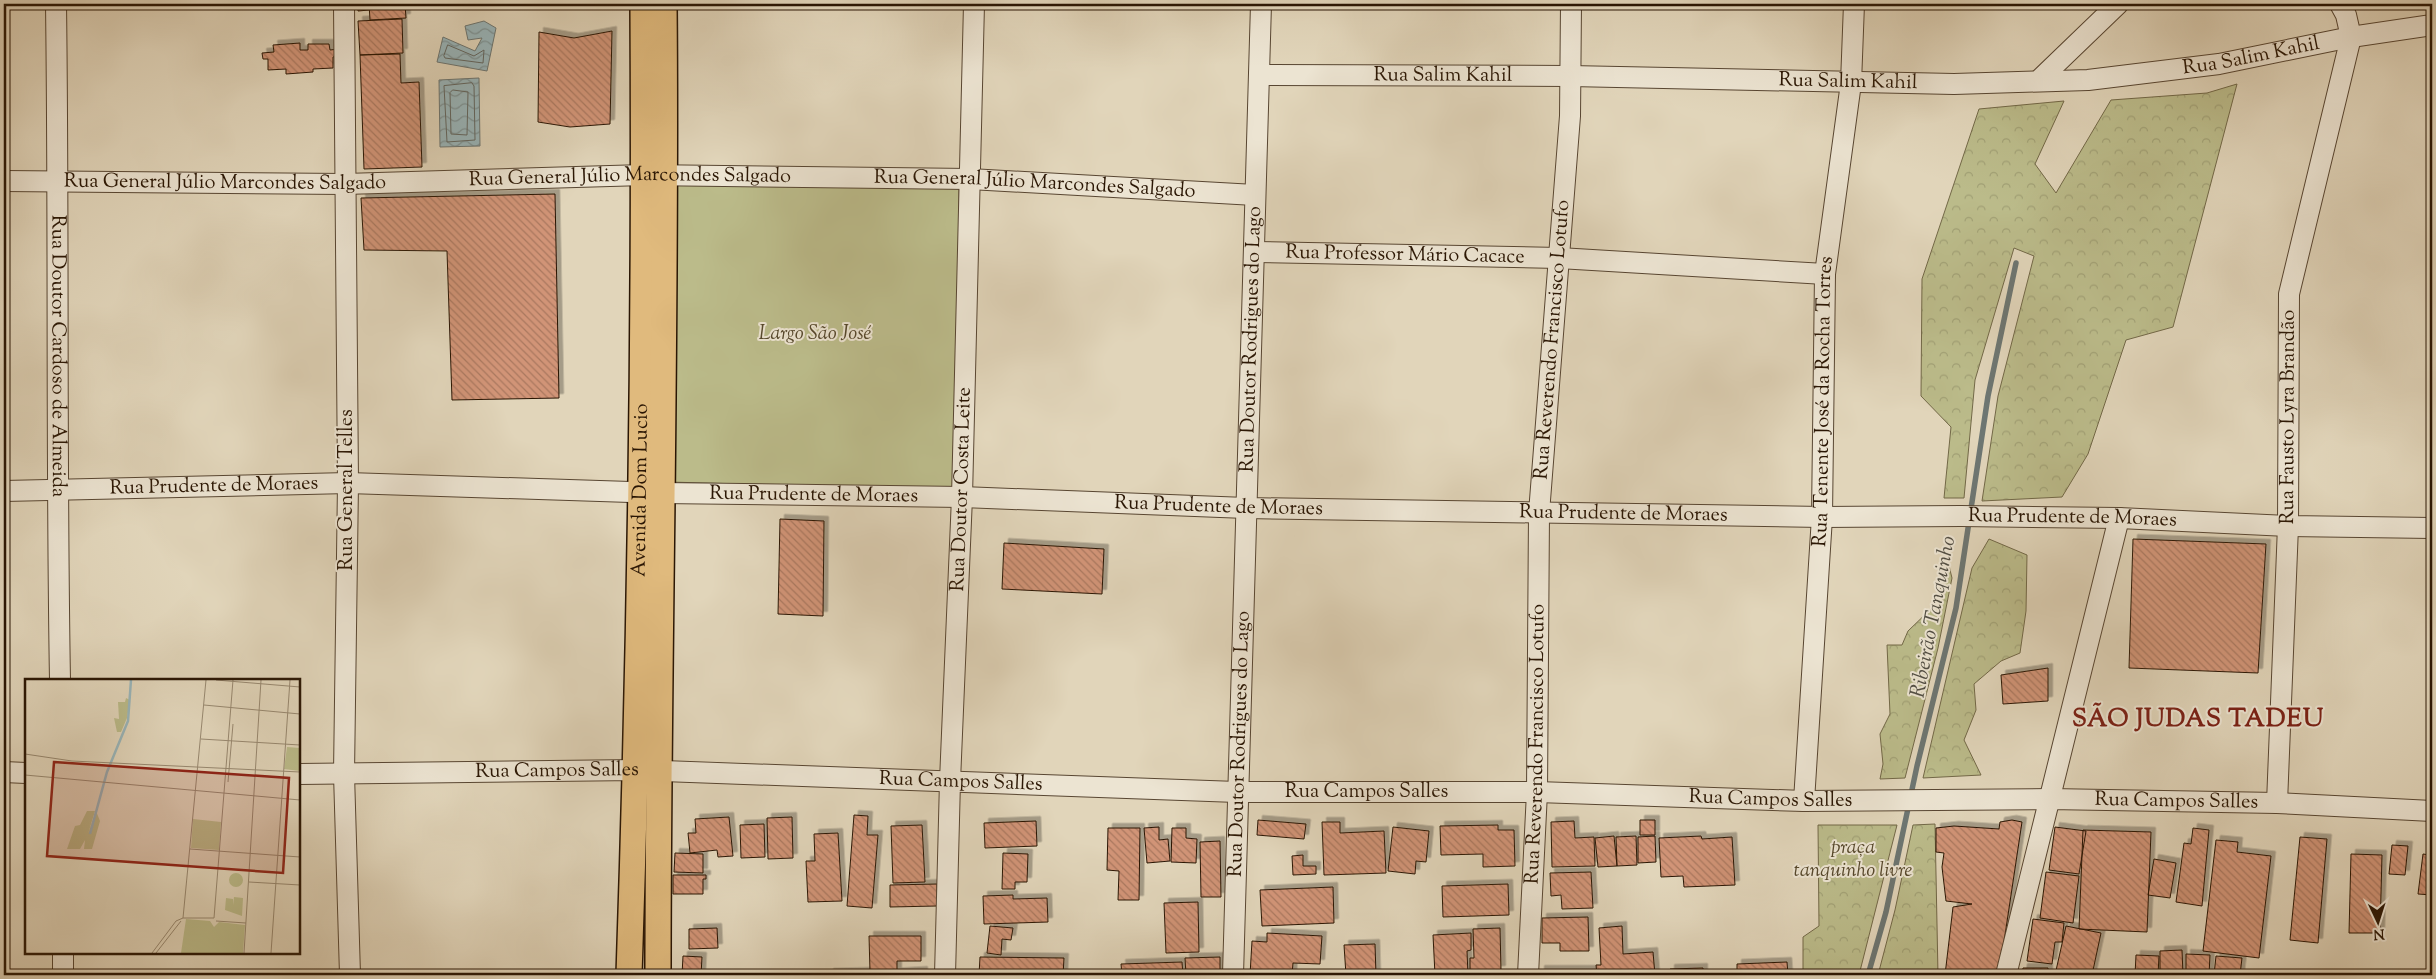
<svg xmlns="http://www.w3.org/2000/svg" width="2436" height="979" font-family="'Sorts Mill Goudy',serif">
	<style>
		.forest { fill: url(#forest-crowns); stroke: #726847 }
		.park { fill: #bbbb8a; stroke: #726847 }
		.water { fill: url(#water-waves); stroke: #6d7672 }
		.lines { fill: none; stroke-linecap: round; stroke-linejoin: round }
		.shore { stroke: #626660; stroke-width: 1 }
		.stream { stroke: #6d7672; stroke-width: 5.5 }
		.building { fill: url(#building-back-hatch); stroke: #2a1604; filter: url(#shadow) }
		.minor-casing { stroke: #584632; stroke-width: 22 }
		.major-casing { stroke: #2a1604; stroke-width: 28 }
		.minor { stroke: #ece4d2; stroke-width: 20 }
		.major { stroke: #e0ba7d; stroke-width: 25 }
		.labels { text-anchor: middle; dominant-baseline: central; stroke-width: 4; stroke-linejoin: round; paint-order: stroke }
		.street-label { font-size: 20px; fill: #2a1604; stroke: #ece4d2 }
		.park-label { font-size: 20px; font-style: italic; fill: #56482c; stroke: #ece4d2 }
		.water-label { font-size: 21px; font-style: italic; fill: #514e44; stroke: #ece4d2 }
		.district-label { font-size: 25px; font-weight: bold; letter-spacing: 1px; fill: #7a1f14; stroke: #ece4d2 }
		.inset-river { fill: none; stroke: #99b6bb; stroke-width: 2.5 }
		.inset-road { fill: none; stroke: #988971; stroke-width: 1 }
		.view { fill: #8f2418; fill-opacity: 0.15; stroke: #8f2418; stroke-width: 2.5 }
		.inset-edge { fill: none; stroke: #2a1604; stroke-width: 2.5 }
	</style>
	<defs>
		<pattern id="forest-crowns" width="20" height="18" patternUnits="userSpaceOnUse" patternTransform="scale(1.25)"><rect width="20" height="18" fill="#bbbb8a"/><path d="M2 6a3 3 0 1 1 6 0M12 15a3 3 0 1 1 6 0" fill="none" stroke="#a1a075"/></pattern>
		<pattern id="water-waves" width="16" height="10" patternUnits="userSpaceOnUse" patternTransform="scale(1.25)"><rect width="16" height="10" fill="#99b6bb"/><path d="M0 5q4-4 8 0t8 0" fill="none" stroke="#7d9396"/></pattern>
		<pattern id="building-back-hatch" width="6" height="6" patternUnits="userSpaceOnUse" patternTransform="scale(1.25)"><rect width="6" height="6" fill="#d19477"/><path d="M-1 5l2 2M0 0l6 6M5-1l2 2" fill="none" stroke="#aa785f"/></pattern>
		<filter id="shadow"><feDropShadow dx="4.5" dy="-4.5" stdDeviation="0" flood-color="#0004"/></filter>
	</defs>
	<rect width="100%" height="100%" fill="#e1d5ba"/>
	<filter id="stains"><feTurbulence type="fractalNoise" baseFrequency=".004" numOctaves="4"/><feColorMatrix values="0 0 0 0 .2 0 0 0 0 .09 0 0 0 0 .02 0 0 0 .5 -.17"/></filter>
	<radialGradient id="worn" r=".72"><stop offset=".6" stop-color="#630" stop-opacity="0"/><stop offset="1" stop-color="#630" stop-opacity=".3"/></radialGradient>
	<path class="forest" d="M 2237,84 L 2173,327 L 2126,340 L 2088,454 L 2062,497 L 1982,501 L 1998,396 L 2034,256 L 2014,248 L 1975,380 L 1964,498 L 1944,498 L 1951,427 L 1921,396 L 1922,279 L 1979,109 L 2064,101 L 2035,164 L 2056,193 L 2111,100 L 2207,93 Z
		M 1989,539 L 2027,555 L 2026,611 L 2020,653 L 2001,661 L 1974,684 L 1976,710 L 1964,740 L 1981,775 L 1923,778 L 1972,568 Z
		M 1949,566 L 1952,578 L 1938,648 L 1905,778 L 1880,779 L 1883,764 L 1880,734 L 1890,714 L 1887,645 L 1902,645 L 1908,631 L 1934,606 Z
		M 1935,824 L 1938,975 L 1878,975 L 1895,910 L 1913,825 Z
		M 1818,825 L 1897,825 L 1859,975 L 1803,975 L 1803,937 L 1819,926 Z"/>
	<path class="park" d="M 672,185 L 959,186 L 960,490 L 669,482 Z"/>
	<path class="water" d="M 484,21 L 496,28 L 487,71 L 437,62 L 443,37 L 475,51 L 482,38 L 468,40 L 465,26 Z
		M 479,78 L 480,146 L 440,147 L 439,80 Z"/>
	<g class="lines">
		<path class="shore" d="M 448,45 L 474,56 L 484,50 L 483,63 L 445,58 L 444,56 Z
			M 472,83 L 474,86 L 475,140 L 447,142 L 444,86 Z
			M 453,90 L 468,92 L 467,135 L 451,134 L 450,93 Z"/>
		<path class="stream" d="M 1868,975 L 1886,912 L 1917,766 L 1956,608 L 1988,396 L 2016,263"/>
	</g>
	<path class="building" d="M 358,4 L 369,4 L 369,10 L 358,11 Z
		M 369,4 L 405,4 L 406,18 L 370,20 Z
		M 402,19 L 403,53 L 360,55 L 358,21 Z
		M 612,31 L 610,124 L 570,127 L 538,122 L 539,32 L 574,38 Z
		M 300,43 L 300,50 L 308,50 L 308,44 L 329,44 L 330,50 L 339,49 L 340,56 L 333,57 L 333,68 L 313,69 L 313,72 L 286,74 L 286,69 L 268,70 L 268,59 L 263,59 L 262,53 L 274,52 L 273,45 Z
		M 400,54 L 401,83 L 419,82 L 422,167 L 364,169 L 360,55 Z
		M 555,194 L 559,398 L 452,400 L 447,251 L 364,250 L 361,198 Z
		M 780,519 L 824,521 L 823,616 L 778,614 Z
		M 2133,539 L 2266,544 L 2258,673 L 2129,668 Z
		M 1004,543 L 1104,549 L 1102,594 L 1002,589 Z
		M 2048,668 L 2048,701 L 2003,704 L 2001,675 Z
		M 854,815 L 868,816 L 867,835 L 878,835 L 872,908 L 847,906 Z
		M 729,817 L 733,856 L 718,857 L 717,850 L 690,853 L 688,833 L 696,833 L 695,819 Z
		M 792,817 L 793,858 L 768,859 L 767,818 Z
		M 1258,820 L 1306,824 L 1304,839 L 1257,835 Z
		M 1640,820 L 1655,820 L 1655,835 L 1640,835 Z
		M 2012,820 L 2022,822 L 1999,975 L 1945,975 L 1953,907 L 1972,904 L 1946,901 L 1942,867 L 1944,853 L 1936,852 L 1936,828 L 1954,826 L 1999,829 L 2000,822 Z
		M 1036,821 L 1037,846 L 985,848 L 984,823 Z
		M 1574,821 L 1575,838 L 1594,837 L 1595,866 L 1552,867 L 1551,822 Z
		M 1322,822 L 1340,822 L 1340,833 L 1384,831 L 1386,873 L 1324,875 Z
		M 764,824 L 765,857 L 741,858 L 740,825 Z
		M 922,825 L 925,882 L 893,883 L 891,826 Z
		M 1498,825 L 1498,830 L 1514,830 L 1515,866 L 1483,867 L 1483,854 L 1441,855 L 1440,826 Z
		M 1159,827 L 1159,840 L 1168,839 L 1170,861 L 1147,863 L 1144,828 Z
		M 1393,827 L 1429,831 L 1426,862 L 1416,861 L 1415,874 L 1388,871 Z
		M 2055,827 L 2086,831 L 2079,874 L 2049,870 Z
		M 1108,828 L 1140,828 L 1139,900 L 1118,900 L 1119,871 L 1107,870 Z
		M 1172,828 L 1186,828 L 1186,838 L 1197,839 L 1196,863 L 1171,862 Z
		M 2193,828 L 2209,830 L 2202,906 L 2176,902 L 2184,843 L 2191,844 Z
		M 2083,830 L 2151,832 L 2147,932 L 2079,929 Z
		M 838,833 L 842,901 L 808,902 L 806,861 L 815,861 L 814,834 Z
		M 1614,836 L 1617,866 L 1598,867 L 1595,838 Z
		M 1636,836 L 1637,865 L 1617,866 L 1616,837 Z
		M 1655,836 L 1656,862 L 1638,863 L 1638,837 Z
		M 1701,836 L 1702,839 L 1732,837 L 1735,885 L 1684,887 L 1683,876 L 1661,877 L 1659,838 Z
		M 2300,837 L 2327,839 L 2318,943 L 2290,940 Z
		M 2216,840 L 2238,842 L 2237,852 L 2271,856 L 2259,958 L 2203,951 Z
		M 1220,841 L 1221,897 L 1201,897 L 1200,842 Z
		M 2432,841 L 2432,895 L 2418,894 L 2423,854 L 2430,855 Z
		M 2392,845 L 2408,846 L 2405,875 L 2389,874 Z
		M 675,853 L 703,854 L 703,873 L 674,872 Z
		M 1003,853 L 1028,854 L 1027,882 L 1015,882 L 1015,889 L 1002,889 Z
		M 2351,854 L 2382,855 L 2380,933 L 2349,933 Z
		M 1303,855 L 1303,866 L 1316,866 L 1316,874 L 1293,875 L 1292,856 Z
		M 2154,859 L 2176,863 L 2170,898 L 2148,895 Z
		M 1591,872 L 1593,908 L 1562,909 L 1561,895 L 1551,896 L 1550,873 Z
		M 2046,872 L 2079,876 L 2073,923 L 2040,918 Z
		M 673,875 L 706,875 L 706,879 L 703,879 L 703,894 L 673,894 Z
		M 937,884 L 937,906 L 890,907 L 890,885 Z
		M 1508,884 L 1509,915 L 1443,917 L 1442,886 Z
		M 1333,887 L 1334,923 L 1262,926 L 1260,890 Z
		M 1013,895 L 1013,899 L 1047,898 L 1048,922 L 984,924 L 983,896 Z
		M 1198,902 L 1199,952 L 1166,953 L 1164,903 Z
		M 1588,917 L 1589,951 L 1560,951 L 1560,943 L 1542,943 L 1542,918 Z
		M 2033,919 L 2064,923 L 2062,942 L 2055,942 L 2052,964 L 2027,961 Z
		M 990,926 L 1013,928 L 1011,940 L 1002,939 L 1001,955 L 987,953 Z
		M 1622,926 L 1623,954 L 1653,952 L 1655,975 L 1597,975 L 1596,965 L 1601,965 L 1599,928 Z
		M 2066,926 L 2101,933 L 2092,975 L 2055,975 Z
		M 717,928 L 718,948 L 689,949 L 689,929 Z
		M 1500,928 L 1501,970 L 1470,971 L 1470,958 L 1474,958 L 1473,929 Z
		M 1267,933 L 1322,936 L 1320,964 L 1293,963 L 1292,975 L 1250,975 L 1252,941 L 1267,942 Z
		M 1471,933 L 1471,950 L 1467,951 L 1468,975 L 1435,975 L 1433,935 Z
		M 869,936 L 921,936 L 921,961 L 897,961 L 897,972 L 870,972 Z
		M 1375,944 L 1376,975 L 1346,975 L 1344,945 Z
		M 2182,950 L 2183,975 L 2160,975 L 2160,951 Z
		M 2186,954 L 2210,955 L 2209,975 L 2186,975 Z
		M 2136,955 L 2159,956 L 2158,975 L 2135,975 Z
		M 683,956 L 702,957 L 701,975 L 682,975 Z
		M 2216,956 L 2242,958 L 2240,975 L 2214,975 Z
		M 980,957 L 1064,958 L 1063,975 L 979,975 Z
		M 1220,957 L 1220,975 L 1186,975 L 1185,958 Z
		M 1182,962 L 1183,975 L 1122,975 L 1121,964 Z
		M 1787,962 L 1788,975 L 1737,975 L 1737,964 Z
		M 1703,968 L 1703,975 L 1670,975 L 1670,969 Z
		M 2023,968 L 2048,968 L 2048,975 L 2022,975 Z
		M 1540,970 L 1594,970 L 1594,975 L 1540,975 Z
		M 923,971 L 923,975 L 873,975 L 873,974 Z
		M 866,972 L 866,975 L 829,975 L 829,973 Z"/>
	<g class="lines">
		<defs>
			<g id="minor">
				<path id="s1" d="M 56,4 C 59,229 56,455 60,680"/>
				<path d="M 344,4 L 348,483 L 344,774 L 350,975"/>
				<path id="s2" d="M 1259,75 L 1570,76 L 1954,84 L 2088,80 L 2219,64 L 2351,37 L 2432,25"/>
				<path d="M 2038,81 L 2118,4"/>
				<path id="s3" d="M 4,181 L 345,184 L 644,175 L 970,179 L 1255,195"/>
				<path id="s4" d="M 1254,252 L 1559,258 L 1825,274"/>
				<path id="s5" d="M 4,491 L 348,483 L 661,493 L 962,497 L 1246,508 L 1822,517 L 1961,516 L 2119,518 L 2288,526 L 2432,528"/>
				<path d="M 4,772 L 26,773"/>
				<path id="s6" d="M 299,774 L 636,770 L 1237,792 L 1537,792 L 1804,801 L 2050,799 L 2277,803 L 2432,811"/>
				<path id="s7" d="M 1804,801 L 1822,517 L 1825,274 L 1851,83 L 1854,4"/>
				<path id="s8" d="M 2277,803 L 2288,526 L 2289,294 L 2351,37 L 2346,15 L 2340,4"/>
				<path d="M 63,953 L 63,975"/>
				<path id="s9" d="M 945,975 L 950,781 L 962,497 L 974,4"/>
				<path id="s10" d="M 1233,975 L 1261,4"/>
				<path id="s11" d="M 1528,975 L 1537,792 L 1539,513 L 1570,116 L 1571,4"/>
				<path d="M 2006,975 L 2119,518"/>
			</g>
			<g id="major">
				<path id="s12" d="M 629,975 C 640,652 645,328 643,4"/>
				<path d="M 658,975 C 658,651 667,328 664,4"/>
			</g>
		</defs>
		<use href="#minor" class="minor-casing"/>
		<use href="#major" class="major-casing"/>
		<use href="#minor" class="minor"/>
		<use href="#major" class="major"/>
	</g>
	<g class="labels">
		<g class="street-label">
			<text stroke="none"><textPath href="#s2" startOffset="994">Rua Salim Kahil</textPath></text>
			<text stroke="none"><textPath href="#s2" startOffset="184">Rua Salim Kahil</textPath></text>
			<text stroke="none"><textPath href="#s2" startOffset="589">Rua Salim Kahil</textPath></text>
			<text stroke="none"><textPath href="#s3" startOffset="626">Rua General Júlio Marcondes Salgado</textPath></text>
			<text stroke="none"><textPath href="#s3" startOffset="221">Rua General Júlio Marcondes Salgado</textPath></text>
			<text stroke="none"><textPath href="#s3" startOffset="1031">Rua General Júlio Marcondes Salgado</textPath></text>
			<text stroke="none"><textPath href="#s4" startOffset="151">Rua Professor Mário Cacace</textPath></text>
			<text stroke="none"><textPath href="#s10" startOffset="636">Rua Doutor Rodrigues do Lago</textPath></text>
			<text stroke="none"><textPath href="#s11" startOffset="636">Rua Reverendo Francisco Lotufo</textPath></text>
			<text stroke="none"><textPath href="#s1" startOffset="352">Rua Doutor Cardoso de Almeida</textPath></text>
			<text stroke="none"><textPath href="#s7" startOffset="400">Rua Tenente José da Rocha Torres</textPath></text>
			<text stroke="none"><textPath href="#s8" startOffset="386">Rua Fausto Lyra Brandão</textPath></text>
			<text stroke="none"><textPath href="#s5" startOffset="210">Rua Prudente de Moraes</textPath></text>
			<text transform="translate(347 490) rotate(-90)">Rua General Telles</text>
			<text stroke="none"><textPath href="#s12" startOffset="485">Avenida Dom Lucio</textPath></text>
			<text stroke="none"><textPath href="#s9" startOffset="486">Rua Doutor Costa Leite</textPath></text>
			<text stroke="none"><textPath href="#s5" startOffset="810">Rua Prudente de Moraes</textPath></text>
			<text stroke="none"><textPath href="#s5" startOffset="1215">Rua Prudente de Moraes</textPath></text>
			<text stroke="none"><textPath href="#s5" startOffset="1620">Rua Prudente de Moraes</textPath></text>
			<text stroke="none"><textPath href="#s5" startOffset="2069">Rua Prudente de Moraes</textPath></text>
			<text stroke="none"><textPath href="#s10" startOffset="231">Rua Doutor Rodrigues do Lago</textPath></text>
			<text stroke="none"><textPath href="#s11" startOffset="231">Rua Reverendo Francisco Lotufo</textPath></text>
			<text stroke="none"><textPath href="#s6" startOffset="258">Rua Campos Salles</textPath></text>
			<text stroke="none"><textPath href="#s6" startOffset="662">Rua Campos Salles</textPath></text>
			<text stroke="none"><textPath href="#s6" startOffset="1068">Rua Campos Salles</textPath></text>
			<text stroke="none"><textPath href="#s6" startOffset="1472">Rua Campos Salles</textPath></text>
			<text stroke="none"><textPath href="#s6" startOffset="1878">Rua Campos Salles</textPath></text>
		</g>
		<g class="park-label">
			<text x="815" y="334">Largo São José</text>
			<text x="1853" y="848">praça<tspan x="1853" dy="23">tanquinho livre</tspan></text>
		</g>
		<g class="water-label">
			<text transform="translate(1934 617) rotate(-79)">Ribeirão Tanquinho</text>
		</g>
		<g class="district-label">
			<text x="2198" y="720">SÃO JUDAS TADEU</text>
		</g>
	</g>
	<g transform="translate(25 679)">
		<rect width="275" height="275" fill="#e1d5ba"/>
		<path d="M 101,19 L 105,21 L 102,39 L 96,53 L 92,53 L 89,39 L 94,40 L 93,23 L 100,23 ZM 62,132 L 70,132 L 63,155 L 71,132 L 75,142 L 67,170 L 59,170 L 60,161 L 55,170 L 42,170 L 50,147 L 55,146 Z" fill="#bbbb8a"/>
		<path d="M 161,240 L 185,242 L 189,248 L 194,243 L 220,246 L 218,274 L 156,274 Z" fill="#bbbb8a"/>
		<path d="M 262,68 L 275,69 L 275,92 L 259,90 ZM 168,140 L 196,143 L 194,171 L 166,169 ZM204 201a7 7 0 1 1 14 0a7 7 0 1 1-14 0ZM 209,218 L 218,219 L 217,237 L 200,231 L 201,219 L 208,220 L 208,226 Z" fill="#bbbb8a"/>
		<path class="inset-river" d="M 65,155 L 82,93 L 103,42 L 106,1"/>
		<path class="inset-road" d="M 191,1 L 275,8M 179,26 L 275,35M 176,60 L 275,66M 0,75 L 47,82 L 275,93M 0,96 L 275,121M 203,103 L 208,45M 165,170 L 275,178M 224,203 L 275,206M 158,239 L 181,1M 191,242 L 221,244M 127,274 L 151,242 L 158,239 L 189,239 L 208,1M 131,274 L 156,242M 219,274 L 236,1M 246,274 L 265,1"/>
		<path class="view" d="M 29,83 L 264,99 L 258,194 L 22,177 Z"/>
		<rect width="275" height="275" class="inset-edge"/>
	</g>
	<rect width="2436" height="979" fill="none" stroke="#e1d5ba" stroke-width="20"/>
	<rect x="5" y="5" width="2426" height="969" fill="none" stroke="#2a1604" stroke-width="2.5"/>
	<rect x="10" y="10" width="2416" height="959" fill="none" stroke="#2a1604"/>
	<g transform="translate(2378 922) rotate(176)" stroke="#ece4d2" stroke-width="4" paint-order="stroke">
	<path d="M0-4L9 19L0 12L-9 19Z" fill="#2a1604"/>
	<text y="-8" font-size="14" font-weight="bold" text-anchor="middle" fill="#2a1604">N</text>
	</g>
	<rect width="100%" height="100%" filter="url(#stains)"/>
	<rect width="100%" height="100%" fill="url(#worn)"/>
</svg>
